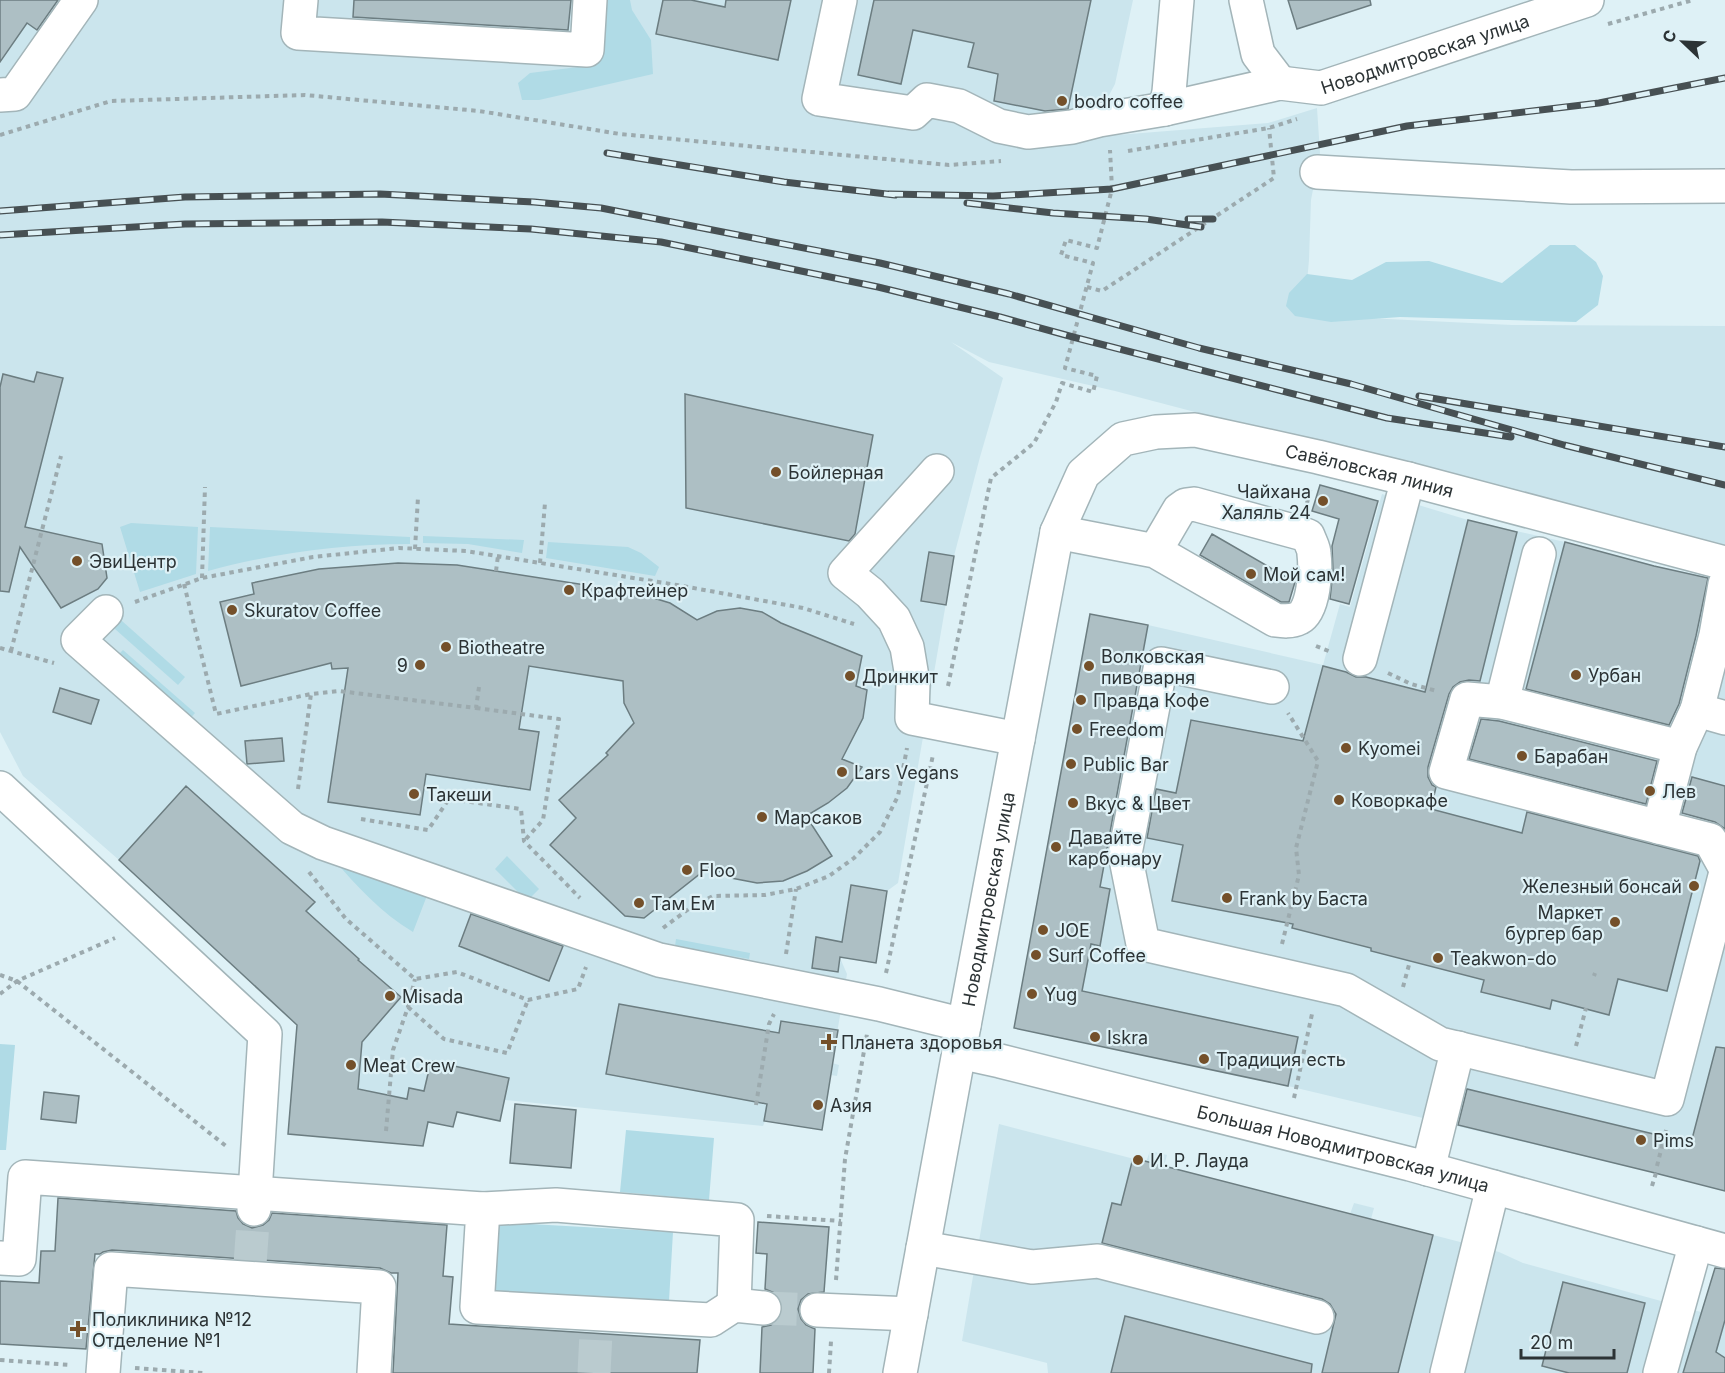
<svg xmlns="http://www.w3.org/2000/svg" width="1725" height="1373" font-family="Inter,sans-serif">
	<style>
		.built { fill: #cbe5ed }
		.green { fill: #b0dbe6 }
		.building { fill: #adbfc4; stroke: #6c7d81; stroke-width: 1.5 }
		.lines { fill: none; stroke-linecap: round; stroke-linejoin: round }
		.minor-tunnel { stroke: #bacbcf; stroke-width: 33; stroke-dasharray: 33 16; stroke-linecap: butt }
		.minor-casing { stroke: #a3b5b9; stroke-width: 36 }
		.path { stroke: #9caaae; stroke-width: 4; stroke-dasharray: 4.5 4.5; stroke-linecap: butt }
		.minor { stroke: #fff; stroke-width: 33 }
		.rail-casing { stroke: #475053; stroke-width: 7 }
		.rail { stroke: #def1f6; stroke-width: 4.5; stroke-dasharray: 14; stroke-linecap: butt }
		.poi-dot { fill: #74502a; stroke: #def1f6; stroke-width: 2 }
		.labels { text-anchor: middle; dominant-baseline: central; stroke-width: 4.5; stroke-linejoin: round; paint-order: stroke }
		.street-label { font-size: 18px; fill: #2c3335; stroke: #def1f6 }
		.poi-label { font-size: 18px; fill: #2c3335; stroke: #def1f6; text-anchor: start }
	</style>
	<rect width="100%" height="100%" fill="#def1f6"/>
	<path class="built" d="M 0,0 L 1133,0 L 1115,84 L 1107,99 L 1086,114 L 1092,137 L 1268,123 L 1317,108 L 1320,153 L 1311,200 L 1309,260 L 1304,315 L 1512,325 L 1725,326 L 1725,548 L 1377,460 L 1115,391 L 989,362 L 951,342 L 1003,378 L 980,457 L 954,556 L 898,883 L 887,891 L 876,963 L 840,958 L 847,974 L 832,1063 L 839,1065 L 837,1076 L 831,1075 L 822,1130 L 765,1121 L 763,1126 L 505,1100 L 500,1121 L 457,1112 L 453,1127 L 429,1122 L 423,1146 L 315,1137 L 324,1027 L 142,834 L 119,860 L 23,776 L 0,732 Z
		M 1382,494 L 1468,520 L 1565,542 L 1660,567 L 1725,580 L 1725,1191 L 1651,1172 L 1288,1086 L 1014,1028 L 1090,614 L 1148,625 L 1323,665 L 1340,604 L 1350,607 Z
		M 999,1124 L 1146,1162 L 1150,1151 L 1167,1155 L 1164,1166 L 1350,1214 L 1354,1203 L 1374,1208 L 1371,1219 L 1499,1252 L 1523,1263 L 1701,1312 L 1707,1294 L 1725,1299 L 1725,1373 L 1048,1373 L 1047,1363 L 962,1341 Z"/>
	<path class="green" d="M 604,0 L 630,0 L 632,10 L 651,40 L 653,74 L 539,100 L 522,100 L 518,83 L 530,73 L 594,65 L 598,50 Z
		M 1550,245 L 1575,245 L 1596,262 L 1603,276 L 1598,305 L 1576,322 L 1400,317 L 1331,322 L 1295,316 L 1286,306 L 1289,293 L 1307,274 L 1352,280 L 1386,262 L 1429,261 L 1502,283 Z
		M 131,523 L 198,527 L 196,574 L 140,592 L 120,527 Z
		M 210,527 L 410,537 L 410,544 C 342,544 274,553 208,571 Z
		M 423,536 L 524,540 L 522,553 L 468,544 L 423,543 Z
		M 548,542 L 628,547 L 641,553 L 659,567 L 655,576 L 546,558 Z
		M 113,613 L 185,677 L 178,685 L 106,621 Z
		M 123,650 L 195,713 L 188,721 L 115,658 Z
		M 507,856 L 539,889 L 527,901 L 495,869 Z
		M 333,859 L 428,893 L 413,932 C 381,913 357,886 333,859 Z
		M 676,939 L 750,953 L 749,959 L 675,946 Z
		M 0,1044 L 15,1045 L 6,1150 L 0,1150 Z
		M 626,1130 L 714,1138 L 709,1200 L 620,1192 Z
		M 497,1222 L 673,1232 L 669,1301 L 493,1291 Z"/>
	<path class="building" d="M 0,0 L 58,0 L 37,30 L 27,23 L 0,62 Z
		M 354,0 L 571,0 L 568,30 L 353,17 Z
		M 663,0 L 691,0 L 725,7 L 726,0 L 791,0 L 778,60 L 656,34 Z
		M 874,0 L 1091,0 L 1068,109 L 1045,111 L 994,101 L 998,74 L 968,67 L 974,43 L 913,30 L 901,84 L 858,75 Z
		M 1288,0 L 1370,0 L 1371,5 L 1297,29 Z
		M 37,372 L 63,378 L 25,527 L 102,544 L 107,578 L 98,589 L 61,608 L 20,547 L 9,592 L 0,591 L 0,387 L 3,374 L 34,382 Z
		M 685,394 L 873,435 L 855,534 L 849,541 L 686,508 Z
		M 1320,485 L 1378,501 L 1349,604 L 1330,599 L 1333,571 L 1332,546 L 1339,519 L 1312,511 Z
		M 1468,520 L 1517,532 L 1480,681 L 1469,680 L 1460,682 L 1453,687 L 1449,694 L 1428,767 L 1428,777 L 1432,785 L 1436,787 L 1431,809 L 1522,833 L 1527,812 L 1698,856 L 1700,861 L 1667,991 L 1618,979 L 1609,1015 L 1552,1000 L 1550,1009 L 1481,992 L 1484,980 L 1371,951 L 1371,948 L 1292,928 L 1293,924 L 1172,901 L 1183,845 L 1147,838 L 1156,789 L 1176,793 L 1191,720 L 1303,741 L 1323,666 L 1346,672 L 1356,677 L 1366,677 L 1425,692 Z
		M 1212,534 L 1295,582 L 1289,602 L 1281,602 L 1200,555 Z
		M 1565,542 L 1654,566 L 1708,578 L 1696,636 L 1679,704 L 1669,725 L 1526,689 Z
		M 929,552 L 954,556 L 946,605 L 921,601 Z
		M 398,563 L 457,565 L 637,593 L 670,603 L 697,620 L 717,611 L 740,608 L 762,612 L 781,623 L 862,656 L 856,686 L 867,690 L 863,718 L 842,759 L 862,767 L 847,788 L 828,803 L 806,816 L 832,856 L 807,871 L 783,881 L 757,883 L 731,878 L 710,866 L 644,918 L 625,916 L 550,845 L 576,818 L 559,800 L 608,755 L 606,753 L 634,723 L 624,703 L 623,681 L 529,666 L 519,729 L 539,732 L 530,790 L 426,774 L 420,815 L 328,802 L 348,668 L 332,669 L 331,663 L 241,686 L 220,602 L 254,594 L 252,583 L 319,569 Z
		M 1090,614 L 1148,625 L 1100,887 L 1110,889 L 1100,946 L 1091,944 L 1082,991 L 1298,1037 L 1288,1086 L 1014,1028 Z
		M 60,688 L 99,700 L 91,724 L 53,712 Z
		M 1481,719 L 1499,721 L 1657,761 L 1646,804 L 1469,759 Z
		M 282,738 L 284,761 L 247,764 L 245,741 Z
		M 1692,777 L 1725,786 L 1725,829 L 1715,822 L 1682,813 Z
		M 186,786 L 315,902 L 306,911 L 359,959 L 358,960 L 401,997 L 362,1042 L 358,1089 L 407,1099 L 409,1088 L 424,1091 L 431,1061 L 509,1078 L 500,1121 L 457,1112 L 453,1127 L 428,1122 L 423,1146 L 288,1134 L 297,1025 L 119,860 Z
		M 851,885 L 887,891 L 876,963 L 840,957 L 838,972 L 812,968 L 816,937 L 842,942 Z
		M 471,914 L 563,946 L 549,981 L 459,946 Z
		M 619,1004 L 779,1033 L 781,1021 L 838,1030 L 822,1130 L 764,1121 L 767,1104 L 606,1074 Z
		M 1716,1047 L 1725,1048 L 1725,1191 L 1651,1172 L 1458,1125 L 1467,1089 L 1691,1143 Z
		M 44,1092 L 79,1096 L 76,1123 L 41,1119 Z
		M 515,1104 L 576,1110 L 571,1168 L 510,1163 Z
		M 1133,1158 L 1433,1235 L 1398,1373 L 1322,1373 L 1336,1314 L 1330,1304 L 1322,1299 L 1102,1243 L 1112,1203 L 1121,1205 Z
		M 58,1198 L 236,1211 L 238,1218 L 243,1224 L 252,1228 L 263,1225 L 269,1220 L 272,1213 L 447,1225 L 443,1276 L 453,1277 L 449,1324 L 700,1340 L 697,1373 L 393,1373 L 398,1273 L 391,1273 L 380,1268 L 112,1250 L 103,1252 L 100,1254 L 95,1254 L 86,1349 L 0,1344 L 0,1281 L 39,1283 L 41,1251 L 55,1251 Z
		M 758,1222 L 829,1227 L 824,1292 L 808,1294 L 801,1300 L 798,1309 L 801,1319 L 806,1325 L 815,1329 L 813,1373 L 760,1373 L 762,1327 L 771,1325 L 779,1319 L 783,1309 L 781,1301 L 775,1293 L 765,1289 L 767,1254 L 756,1253 Z
		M 1715,1268 L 1725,1269 L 1725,1320 L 1716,1352 L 1725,1358 L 1725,1373 L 1683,1373 Z
		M 1563,1282 L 1645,1303 L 1627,1373 L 1569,1373 L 1542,1366 Z
		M 1125,1316 L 1312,1364 L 1311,1373 L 1111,1373 Z"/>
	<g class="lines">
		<path class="minor-tunnel" d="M 250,1264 L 254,1209
			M 764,1308 L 817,1310
			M 594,1373 L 596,1333"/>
		<defs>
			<g id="minor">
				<path d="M 301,0 L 298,33 L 587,50 L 590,0"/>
				<path id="s1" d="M 840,0 L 819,99 L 913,113 L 927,100 L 959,106 L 999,126 L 1028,132 L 1072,127 L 1099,120 L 1165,109 L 1280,83 L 1321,88 L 1587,0"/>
				<path d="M 1246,0 L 1258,54 L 1280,83"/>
				<path d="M 0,95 L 15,94 L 81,0"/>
				<path d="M 1165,109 L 1169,92 L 1177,0"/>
				<path d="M 1317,172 L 1571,187 L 1725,186"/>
				<path d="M 937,471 L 845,573 L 870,593 L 894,619 L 907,647 L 913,683 L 912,718 L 1018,739"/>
				<path d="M 1057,532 L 1155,551 L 1275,620 C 1283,621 1291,622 1299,618 C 1314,610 1316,570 1314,554 C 1314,548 1310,542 1308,536 L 1300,533 L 1194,504 L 1186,505 L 1179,510 L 1155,551"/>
				<path d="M 106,612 L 78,640 L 292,828 L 323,843 L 659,960 L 879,1004 L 964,1025"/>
				<path d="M 1360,659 L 1408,479"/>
				<path d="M 1272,687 L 1161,664 L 1125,854 L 1143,944 L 1346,990 L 1440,1044 L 1667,1099 L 1725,876"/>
				<path d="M 1502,702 L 1539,554"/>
				<path d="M 1697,710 L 1716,635 L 1725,584"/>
				<path d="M 1725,718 L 1697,710 L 1680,747 L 1659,827 L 1710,840 L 1725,867"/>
				<path d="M 0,788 L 265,1034 L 254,1209"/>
				<path d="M 1659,827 L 1446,772 L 1467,699 L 1502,702 L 1680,747"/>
				<path id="s2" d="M 959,1052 L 1000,1061 L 1410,1164 L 1725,1251"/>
				<path d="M 1428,1169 L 1458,1048"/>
				<path d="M 483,1209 L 556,1205 L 737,1220 L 734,1305"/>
				<path d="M 923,1248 L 1032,1267 L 1098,1261 L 1317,1317"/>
				<path d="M 0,1258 L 19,1259 L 25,1177 L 483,1209 L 477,1307 L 711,1320 L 734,1305 L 764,1308"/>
				<path d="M 817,1310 L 911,1314"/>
				<path d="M 103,1373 L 111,1269 L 379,1287 L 374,1373"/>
				<path id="s3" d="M 900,1373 L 959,1052 L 1057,532 L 1083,474 L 1123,439 L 1156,432 L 1195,430 L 1318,457 L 1408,479 L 1725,563"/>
				<path d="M 1447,1373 L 1493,1187"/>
				<path d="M 1660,1373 L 1696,1243"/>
			</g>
		</defs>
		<use href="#minor" class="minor-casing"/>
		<path class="path" d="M 1608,24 L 1693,0
			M 0,135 L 111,101 L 305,95 L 479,111 L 620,134 L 949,165 L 1001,161
			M 1128,151 L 1269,128 L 1297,119
			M 1087,287 L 1102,291 L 1274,178 L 1269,128
			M 1307,503 L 1311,487
			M 415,549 L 418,497
			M 540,563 L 545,503
			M 496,571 L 498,556
			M 202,578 L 205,487
			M 184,584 L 216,714 L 311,694 L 339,691 L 476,708 L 479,687
			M 135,602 L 202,578 L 313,557 L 399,548 L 466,551 L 677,585 L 803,608 L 854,624
			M 1316,646 L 1331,652
			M 0,648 L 54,663
			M 11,651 L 61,456
			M 1388,673 L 1411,684 L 1437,691
			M 948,686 L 991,478 L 1034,443 L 1056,402 L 1062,383 L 1093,392 L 1097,376 L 1065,368 L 1093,263 L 1061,255 L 1066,240 L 1097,248 L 1112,189 L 1110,150
			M 476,708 L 559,719 L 543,820 L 525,840
			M 298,789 L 311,694
			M 361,819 L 428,830 L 449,799 L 521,809 L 524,841 L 580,898
			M 309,872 L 346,919 L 415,979 L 457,972 L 528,1000 L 578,989 L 586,967
			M 663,928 L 690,908 L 713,896 L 765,895 L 796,889 L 829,876 L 854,858 L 880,832 L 898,796 L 907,748
			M 1282,944 L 1299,875 L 1296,848 L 1318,761 L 1288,713
			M 786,954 L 796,889
			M 886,973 L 933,755
			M 0,975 L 17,981 L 226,1146
			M 1594,976 L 1595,973
			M 1403,987 L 1410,961
			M 0,994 L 17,981 L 115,938
			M 408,1007 L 444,1039 L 507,1053 L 528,1000
			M 1576,1046 L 1586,1008
			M 1294,1098 L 1312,1014
			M 756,1105 L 769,1024 L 774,1014
			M 386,1131 L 393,1050 L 408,1007 L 415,979
			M 1657,1166 L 1666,1130
			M 1652,1186 L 1656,1173
			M 767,1216 L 841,1221
			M 836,1280 L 845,1159 L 867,1034
			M 0,1360 L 71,1365
			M 135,1368 L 203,1373
			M 829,1373 L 831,1341"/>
		<use href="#minor" class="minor"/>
		<defs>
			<path id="rail" d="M 607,153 L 784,182 L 895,195
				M 889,194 L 993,196 L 1112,189 L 1407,126 L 1599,103 L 1725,78
				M 967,203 L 1053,213 L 1146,219 L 1201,227
				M 0,211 L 185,197 L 380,194 L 534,202 L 601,208 L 880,263 L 1009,294 L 1199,348 L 1351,384 L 1564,445 L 1725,485
				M 1188,219 L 1213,219
				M 0,235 L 185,224 L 382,222 L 531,229 L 661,242 L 878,287 L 1000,317 L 1073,337 L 1387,418 L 1511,437
				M 1419,396 L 1725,447"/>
		</defs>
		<use href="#rail" class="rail-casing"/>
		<use href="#rail" class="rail"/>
	</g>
	<g class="poi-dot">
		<circle cx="1062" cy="101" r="6"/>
		<circle cx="776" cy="472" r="6"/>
		<circle cx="1323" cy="501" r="6"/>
		<circle cx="77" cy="561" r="6"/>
		<circle cx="1251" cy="574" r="6"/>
		<circle cx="569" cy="590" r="6"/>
		<circle cx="232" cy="610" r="6"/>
		<circle cx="446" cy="647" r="6"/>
		<circle cx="420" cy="665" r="6"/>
		<circle cx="1089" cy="666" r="6"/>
		<circle cx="1576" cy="675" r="6"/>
		<circle cx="850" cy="676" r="6"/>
		<circle cx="1081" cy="700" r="6"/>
		<circle cx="1077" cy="729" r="6"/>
		<circle cx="1346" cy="748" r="6"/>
		<circle cx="1522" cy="756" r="6"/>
		<circle cx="1071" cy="764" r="6"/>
		<circle cx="842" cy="772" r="6"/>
		<circle cx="1650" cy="791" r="6"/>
		<circle cx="414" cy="794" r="6"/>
		<circle cx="1339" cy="800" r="6"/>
		<circle cx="1073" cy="803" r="6"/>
		<circle cx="762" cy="817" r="6"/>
		<circle cx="1056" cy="847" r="6"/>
		<circle cx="687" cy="870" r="6"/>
		<circle cx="1694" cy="886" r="6"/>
		<circle cx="1227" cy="898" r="6"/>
		<circle cx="639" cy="903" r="6"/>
		<circle cx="1615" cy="922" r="6"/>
		<circle cx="1043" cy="930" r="6"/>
		<circle cx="1036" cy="955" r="6"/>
		<circle cx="1438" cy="958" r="6"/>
		<circle cx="1032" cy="994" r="6"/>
		<circle cx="390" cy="996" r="6"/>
		<circle cx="1095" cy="1037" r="6"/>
		<path d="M826 1033h6v6h6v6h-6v6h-6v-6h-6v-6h6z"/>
		<circle cx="1204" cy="1059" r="6"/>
		<circle cx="351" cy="1065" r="6"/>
		<circle cx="818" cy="1105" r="6"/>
		<circle cx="1641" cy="1140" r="6"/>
		<circle cx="1138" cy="1160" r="6"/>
		<path d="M75 1320h6v6h6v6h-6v6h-6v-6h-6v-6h6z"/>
	</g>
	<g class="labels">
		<g class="street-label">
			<text stroke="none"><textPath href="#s1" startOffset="730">Новодмитровская улица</textPath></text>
			<text stroke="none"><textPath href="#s3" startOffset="1224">Савёловская линия</textPath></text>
			<text stroke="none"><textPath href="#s3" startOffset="482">Новодмитровская улица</textPath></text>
			<text stroke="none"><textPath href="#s2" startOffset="396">Большая Новодмитровская улица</textPath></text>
		</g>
		<g class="poi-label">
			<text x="1074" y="101">bodro coffee</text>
			<text x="788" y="472">Бойлерная</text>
			<text x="1311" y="491" text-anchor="end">Чайхана<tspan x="1311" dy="21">Халяль 24</tspan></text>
			<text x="89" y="561">ЭвиЦентр</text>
			<text x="1263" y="574">Мой сам!</text>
			<text x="581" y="590">Крафтейнер</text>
			<text x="244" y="610">Skuratov Coffee</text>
			<text x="458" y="647">Biotheatre</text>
			<text x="1101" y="656">Волковская<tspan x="1101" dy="21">пивоварня</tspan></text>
			<text x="408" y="665" text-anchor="end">9</text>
			<text x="1588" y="675">Урбан</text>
			<text x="862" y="676">Дринкит</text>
			<text x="1093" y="700">Правда Кофе</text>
			<text x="1089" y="729">Freedom</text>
			<text x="1358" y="748">Kyomei</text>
			<text x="1534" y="756">Барабан</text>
			<text x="1083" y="764">Public Bar</text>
			<text x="854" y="772">Lars Vegans</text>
			<text x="1662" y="791">Лев</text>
			<text x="426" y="794">Такеши</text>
			<text x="1351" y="800">Коворкафе</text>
			<text x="1085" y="803">Вкус &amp; Цвет</text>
			<text x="774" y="817">Марсаков</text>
			<text x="1068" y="837">Давайте<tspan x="1068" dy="21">карбонару</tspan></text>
			<text x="699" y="870">Floo</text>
			<text x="1682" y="886" text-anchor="end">Железный бонсай</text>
			<text x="1239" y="898">Frank by Баста</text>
			<text x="651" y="903">Там Ем</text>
			<text x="1603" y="912" text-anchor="end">Маркет<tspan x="1603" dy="21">бургер бар</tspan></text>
			<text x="1055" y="930">JOE</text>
			<text x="1048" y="955">Surf Coffee</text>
			<text x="1450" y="958">Teakwon-do</text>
			<text x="1044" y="994">Yug</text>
			<text x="402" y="996">Misada</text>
			<text x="1107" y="1037">Iskra</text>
			<text x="841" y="1042">Планета здоровья</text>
			<text x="1216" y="1059">Традиция есть</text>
			<text x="363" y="1065">Meat Crew</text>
			<text x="830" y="1105">Азия</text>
			<text x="1653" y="1140">Pims</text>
			<text x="1150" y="1160">И. Р. Лауда</text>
			<text x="92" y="1319">Поликлиника №12<tspan x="92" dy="21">Отделение №1</tspan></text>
		</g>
	</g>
	<g transform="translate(1683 42) rotate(293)" stroke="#def1f6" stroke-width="4.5" paint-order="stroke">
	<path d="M0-4.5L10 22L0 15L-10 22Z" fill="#2c3335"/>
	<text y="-9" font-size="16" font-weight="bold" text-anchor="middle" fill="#2c3335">С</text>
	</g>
	<path d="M1521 1349v9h93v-9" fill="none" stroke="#2c3335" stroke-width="3"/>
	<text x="1530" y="1349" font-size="18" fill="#2c3335" stroke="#def1f6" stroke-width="4.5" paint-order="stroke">20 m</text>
</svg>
